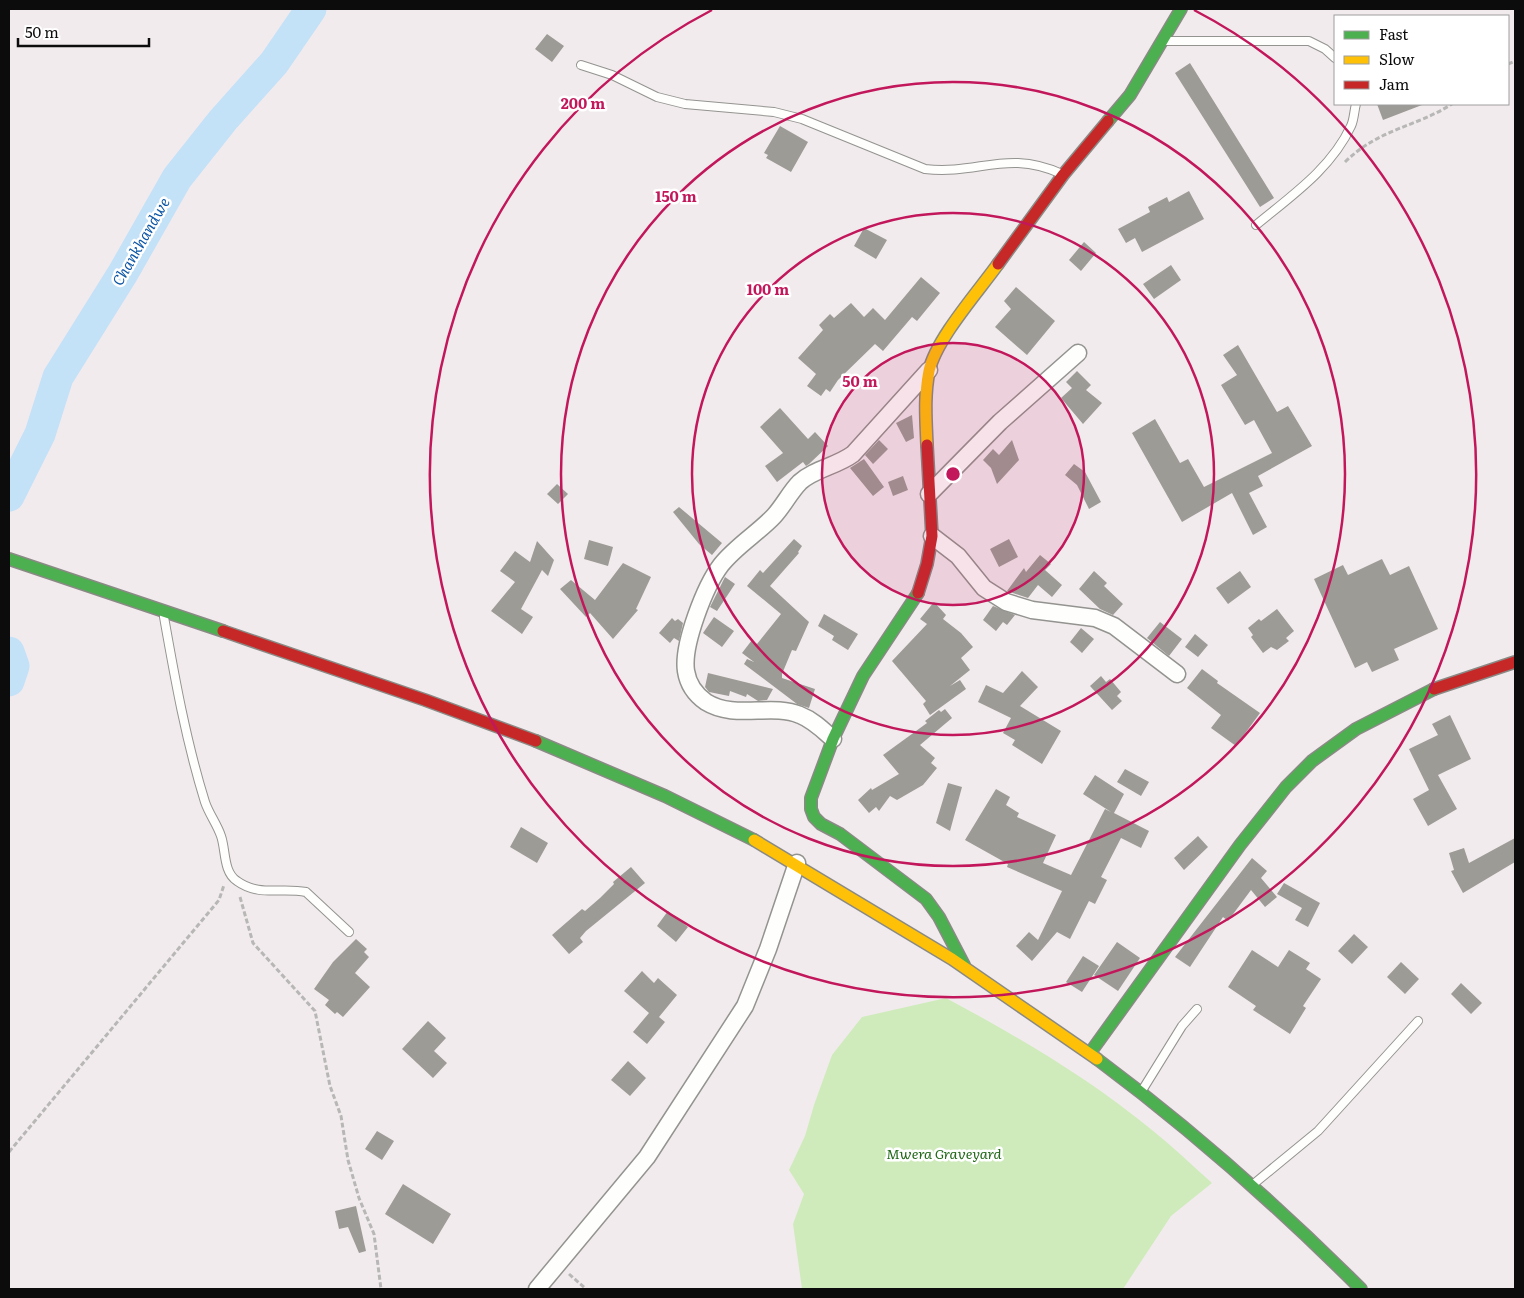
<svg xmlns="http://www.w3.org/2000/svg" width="1524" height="1298" font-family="Literata,serif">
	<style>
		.industrial { fill: #f2ebee; fill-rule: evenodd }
		.forest { fill: #cfebbb }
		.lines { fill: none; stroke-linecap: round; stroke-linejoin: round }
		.river { stroke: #c3e1f7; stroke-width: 31 }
		.building { fill: #9d9b96 }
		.lane-casing { stroke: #93938f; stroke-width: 10 }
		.street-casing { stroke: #93938f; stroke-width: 19 }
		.fast-casing { stroke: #8a8a85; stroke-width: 14 }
		.slow-casing { stroke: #8a8a85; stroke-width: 14 }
		.jam-casing { stroke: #8a8a85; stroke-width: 14 }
		.path { stroke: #b7b7b5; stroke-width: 3; stroke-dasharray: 5 2.5; stroke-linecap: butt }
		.lane { stroke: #fefefd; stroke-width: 8 }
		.street { stroke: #fefefd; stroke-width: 16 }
		.fast { stroke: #4caf50; stroke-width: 11 }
		.slow { stroke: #ffc107; stroke-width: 11 }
		.jam { stroke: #c62828; stroke-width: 11 }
		.ring { fill: none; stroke: #c2185b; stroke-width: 2.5 }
		.labels { text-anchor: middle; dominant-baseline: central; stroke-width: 5; stroke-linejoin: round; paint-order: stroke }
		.park-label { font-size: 14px; font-style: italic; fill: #226818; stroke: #fff }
		.water-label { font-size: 15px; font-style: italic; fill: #0d56a6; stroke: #fff }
		.centre { fill: #c2185b; stroke: #fff; stroke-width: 2.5 }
		.ring-label { font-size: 15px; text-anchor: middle; font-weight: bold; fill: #c2185b; stroke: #fff; stroke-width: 5; stroke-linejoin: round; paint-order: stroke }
	</style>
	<rect width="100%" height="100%" fill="#fafaf0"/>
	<path class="industrial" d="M 9,9 L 1515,9 L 1515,1289 L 9,1289 ZM 1335,16 L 1508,16 L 1508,104 L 1335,104 Z"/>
	<path class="forest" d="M 946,998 C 1017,1036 1089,1078 1152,1130 C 1172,1146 1192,1165 1212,1183 L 1171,1216 L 1123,1289 L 802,1289 L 793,1224 L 804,1194 L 789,1170 L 805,1136 L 814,1105 L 832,1055 L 862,1017 Z"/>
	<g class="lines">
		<path class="river" d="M 9,496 L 40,434 L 58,377 L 123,273 L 177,178 L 223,120 L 274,63 L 311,9
			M 9,652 L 14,666 L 9,681"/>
	</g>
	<path class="building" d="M 547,34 L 564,46 L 552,62 L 535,49 Z
		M 1190,63 L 1274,198 L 1260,207 L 1175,73 Z
		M 1377,104 L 1422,104 L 1422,105 L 1383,120 Z
		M 780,126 L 808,142 L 791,172 L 766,158 L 768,155 L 764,153 Z
		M 1189,191 L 1204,219 L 1142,252 L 1135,238 L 1126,243 L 1118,229 L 1150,212 L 1148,207 L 1167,197 L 1169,202 Z
		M 864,228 L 887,240 L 876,259 L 854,246 Z
		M 1084,242 L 1096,253 L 1081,271 L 1069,260 Z
		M 1171,265 L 1181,280 L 1154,299 L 1143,284 Z
		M 921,277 L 940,293 L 917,321 L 912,317 L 883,351 L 875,344 L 838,380 L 830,392 L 826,389 L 821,396 L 807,386 L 816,374 L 798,358 L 823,330 L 819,325 L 830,314 L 834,318 L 851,303 L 864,317 L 873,308 L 885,320 Z
		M 1016,287 L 1055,321 L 1027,355 L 995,327 L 1011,309 L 1004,301 Z
		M 1238,345 L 1277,412 L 1288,406 L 1312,446 L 1258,476 L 1263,486 L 1249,493 L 1267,527 L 1253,535 L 1232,493 L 1182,522 L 1132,433 L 1155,419 L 1180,463 L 1188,459 L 1204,487 L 1272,453 L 1254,420 L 1245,425 L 1221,385 L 1237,375 L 1223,355 Z
		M 1077,371 L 1091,385 L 1086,390 L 1102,403 L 1083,424 L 1061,398 L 1072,388 L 1066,382 Z
		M 780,408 L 808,439 L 815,432 L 828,446 L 809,464 L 806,466 L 803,462 L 777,482 L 765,466 L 783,453 L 760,427 Z
		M 912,415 L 914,438 L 906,442 L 896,423 Z
		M 879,440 L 888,449 L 873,464 L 865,455 Z
		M 1012,440 L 1019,460 L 997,484 L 991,468 L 983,460 L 993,449 L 999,455 Z
		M 864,459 L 884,487 L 873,496 L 850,468 Z
		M 1074,464 L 1085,472 L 1101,502 L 1089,509 L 1077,485 L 1065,475 Z
		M 903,476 L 908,490 L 893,496 L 888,482 Z
		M 557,484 L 568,494 L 558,504 L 547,494 Z
		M 679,507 L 722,543 L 712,555 L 699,544 L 673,512 Z
		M 794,539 L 802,546 L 798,552 L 799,553 L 770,586 L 809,622 L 796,651 L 792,650 L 782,674 L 782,678 L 815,689 L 809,708 L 797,704 L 744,664 L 747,659 L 754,662 L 742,653 L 752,640 L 757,644 L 781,614 L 747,586 L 760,570 L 763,573 Z
		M 1009,539 L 1018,557 L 999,567 L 990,549 Z
		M 589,540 L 613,547 L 608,566 L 584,559 Z
		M 537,541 L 554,560 L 548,576 L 542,570 L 521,609 L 533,617 L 522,634 L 491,611 L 515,582 L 500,571 L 515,551 L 530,562 Z
		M 1040,555 L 1051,564 L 1045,570 L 1062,585 L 1052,597 L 1038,585 L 1028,598 L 1007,591 L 1024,568 L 1026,572 Z
		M 1382,559 L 1390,575 L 1409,566 L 1438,629 L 1394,649 L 1399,660 L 1372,672 L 1367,662 L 1355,668 L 1314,579 L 1343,565 L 1348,575 Z
		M 623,563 L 651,577 L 636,609 L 638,610 L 613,639 L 590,613 L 586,617 L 560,589 L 571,580 L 595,600 Z
		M 1094,571 L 1107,583 L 1104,586 L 1123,604 L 1113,615 L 1100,609 L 1079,589 Z
		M 1240,571 L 1251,587 L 1228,604 L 1216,588 Z
		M 725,577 L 735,584 L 717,611 L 710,607 Z
		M 934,602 L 946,615 L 943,619 L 961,633 L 973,647 L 961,658 L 970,670 L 950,686 L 960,680 L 966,689 L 930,715 L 923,704 L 926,701 L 892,661 L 927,624 L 920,619 Z
		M 993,606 L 1015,615 L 1007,625 L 1003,622 L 996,631 L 983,620 Z
		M 1277,609 L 1294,631 L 1286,638 L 1289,641 L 1277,650 L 1271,647 L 1263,653 L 1251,637 L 1253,635 L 1248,628 L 1259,619 L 1261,621 Z
		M 824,614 L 858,634 L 848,650 L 832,640 L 834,636 L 818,626 Z
		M 714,617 L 734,631 L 722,647 L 703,633 Z
		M 672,618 L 675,621 L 678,619 L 683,623 L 679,641 L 674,638 L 670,643 L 659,633 Z
		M 1160,622 L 1182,639 L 1169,656 L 1147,638 Z
		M 1081,628 L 1094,639 L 1082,653 L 1070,642 Z
		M 1195,634 L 1208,645 L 1198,657 L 1185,647 Z
		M 1202,669 L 1218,681 L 1217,683 L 1260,713 L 1236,746 L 1211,728 L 1221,715 L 1187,688 Z
		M 1022,671 L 1038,687 L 1020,706 L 1061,731 L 1042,764 L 1012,745 L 1015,740 L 1003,733 L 1011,718 L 978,702 L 986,685 L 1003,693 Z
		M 708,673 L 773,689 L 767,700 L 758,701 L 747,694 L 746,697 L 730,691 L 729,696 L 709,692 L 705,687 Z
		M 1101,676 L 1106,682 L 1110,679 L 1121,692 L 1117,696 L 1122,701 L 1112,710 L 1090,686 Z
		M 945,709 L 952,718 L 920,745 L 935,758 L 931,763 L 937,768 L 923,785 L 897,800 L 890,796 L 879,811 L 876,807 L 869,813 L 858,800 L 871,788 L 872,790 L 899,774 L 883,755 L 927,723 L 925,721 L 939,710 L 941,712 Z
		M 1450,715 L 1471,759 L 1438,775 L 1457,809 L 1428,826 L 1413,799 L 1429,790 L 1409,749 L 1438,735 L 1432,724 Z
		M 1125,769 L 1149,782 L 1141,796 L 1117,782 Z
		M 1095,775 L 1124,794 L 1114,813 L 1149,831 L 1141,848 L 1121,838 L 1101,877 L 1107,880 L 1095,904 L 1089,901 L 1070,939 L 1057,932 L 1032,961 L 1016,946 L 1029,932 L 1038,940 L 1062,891 L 1007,867 L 1008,864 L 965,840 L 996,789 L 1010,797 L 1006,805 L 1019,813 L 1017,817 L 1056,835 L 1043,863 L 1071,875 L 1105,809 L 1111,812 L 1083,794 Z
		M 948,783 L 962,787 L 950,831 L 936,823 Z
		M 521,827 L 548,843 L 537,863 L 510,847 Z
		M 1198,836 L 1208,847 L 1184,870 L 1174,858 Z
		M 1515,838 L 1515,862 L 1463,893 L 1451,871 L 1454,870 L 1449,853 L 1464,848 L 1469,863 Z
		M 1252,858 L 1267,871 L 1261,878 L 1277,897 L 1265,907 L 1251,890 L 1228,921 L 1223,917 L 1190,967 L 1175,957 Z
		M 631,867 L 645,883 L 586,931 L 580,938 L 583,942 L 569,954 L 552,935 L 582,909 L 585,911 L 600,898 L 614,884 L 613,882 Z
		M 1284,883 L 1320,903 L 1308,927 L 1295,920 L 1302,908 L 1277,894 Z
		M 668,911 L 688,927 L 676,942 L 657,926 Z
		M 1354,934 L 1368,947 L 1352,964 L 1338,951 Z
		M 356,939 L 367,949 L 364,952 L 369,957 L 355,973 L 370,987 L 343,1017 L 337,1012 L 335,1014 L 325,1005 L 329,1000 L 314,989 L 333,962 Z
		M 1117,942 L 1140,958 L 1118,991 L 1094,975 Z
		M 1252,950 L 1278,967 L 1289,950 L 1310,963 L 1306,969 L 1321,979 L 1303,1006 L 1306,1008 L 1290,1034 L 1253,1010 L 1256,1006 L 1228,987 Z
		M 1083,956 L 1099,966 L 1082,992 L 1066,982 Z
		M 1401,962 L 1419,979 L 1405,994 L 1387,977 Z
		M 642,971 L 654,983 L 658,978 L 677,995 L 659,1017 L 665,1022 L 647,1044 L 633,1032 L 649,1013 L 624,991 Z
		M 1461,983 L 1482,1003 L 1471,1014 L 1451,994 Z
		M 428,1021 L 446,1038 L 434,1051 L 447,1063 L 433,1078 L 402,1049 Z
		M 628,1061 L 646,1078 L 630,1096 L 611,1080 Z
		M 377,1131 L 394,1141 L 382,1160 L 365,1149 Z
		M 403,1184 L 451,1214 L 433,1244 L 385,1214 Z
		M 356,1206 L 366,1251 L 359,1253 L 348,1227 L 339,1229 L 335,1211 Z"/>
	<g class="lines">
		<defs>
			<path id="lane" d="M 1166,41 L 1309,41 L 1325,49 L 1335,58
				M 581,65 L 612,75 L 657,97 L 685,104 L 774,112 L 802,119 L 925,169 C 979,175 1007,149 1062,174
				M 1256,225 C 1291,196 1331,169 1351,126 C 1354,120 1354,111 1356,104
				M 164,617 C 175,679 186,741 205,802 C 209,814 217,824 221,836 C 226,850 223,872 237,881 C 259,897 281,887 306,892 L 349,932
				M 1143,1089 L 1182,1026 L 1197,1009
				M 1256,1182 L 1318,1131 L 1418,1021"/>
			<path id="street" d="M 929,494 L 1000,422 L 1078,353
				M 932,536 L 958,556 L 984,588 L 1006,602 L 1032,610 L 1095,618 L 1114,626 L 1177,674
				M 833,739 C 823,730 813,720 800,715 C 771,703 735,720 706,702 C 696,695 688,684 686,671 C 682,645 705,586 721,565 C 736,546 758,533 774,516 C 784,505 790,492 800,482 C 814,469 837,466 853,454 L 929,370
				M 537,1289 L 647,1157 L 745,1006 L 768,949 L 797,863"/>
			<path id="fast" d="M 1108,121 L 1130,95 L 1181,9
				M 9,559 L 223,631
				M 918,593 L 863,676 L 833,739 L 811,798 L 811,809 L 814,817 L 821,824 L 840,834 L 926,899 L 939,917 L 964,965
				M 536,741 L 665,796 L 754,840
				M 1090,1053 L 1240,845 L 1286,787 L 1312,761 L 1356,729 L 1434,689
				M 1097,1059 C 1191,1129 1278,1206 1361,1289"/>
			<path id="slow" d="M 927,445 C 926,420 924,396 929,371 C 936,339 978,292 998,264
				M 754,840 L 952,959 L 1097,1059"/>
			<path id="jam" d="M 998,264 L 1063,175 L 1108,121
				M 918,593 L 927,564 L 932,536 L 927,445
				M 223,631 L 425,700 L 536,741
				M 1434,689 L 1515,662"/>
		</defs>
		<use href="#lane" class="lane-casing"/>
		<use href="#street" class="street-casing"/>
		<use href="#fast" class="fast-casing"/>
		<use href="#slow" class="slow-casing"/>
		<use href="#jam" class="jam-casing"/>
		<path class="path" d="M 1508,64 L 1515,61
			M 1345,162 C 1380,128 1414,128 1452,104
			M 240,897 L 253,943 L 315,1011 L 330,1086 L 341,1116 L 348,1160 L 359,1198 L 374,1234 L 381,1289
			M 9,1152 L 219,900 L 224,885
			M 569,1274 L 586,1289"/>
		<use href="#lane" class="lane"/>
		<use href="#street" class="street"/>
		<use href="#fast" class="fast"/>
		<use href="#slow" class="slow"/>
		<use href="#jam" class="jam"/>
	</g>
	<circle cx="953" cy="474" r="131" fill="#c2185b" fill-opacity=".12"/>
	<g class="ring">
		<circle cx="953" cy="474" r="131"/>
		<circle cx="953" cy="474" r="261"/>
		<circle cx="953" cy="474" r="392"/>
		<path d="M1194 10A523 523 0 1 1 712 10"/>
	</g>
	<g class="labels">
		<g class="park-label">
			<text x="944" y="1153">Mwera Graveyard</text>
		</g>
		<g class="water-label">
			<text transform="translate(140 241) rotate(-60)">Chankhandwe</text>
		</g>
	</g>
	<circle cx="953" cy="474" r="8" class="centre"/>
	<g class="ring-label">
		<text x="583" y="109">200 m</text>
		<text x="676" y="202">150 m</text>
		<text x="768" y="295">100 m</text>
		<text x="860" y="387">50 m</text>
	</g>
	<rect width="1524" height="1298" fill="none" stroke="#0c0c0c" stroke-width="20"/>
	<rect x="1334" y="15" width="175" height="90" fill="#ffffff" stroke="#9e9e9e"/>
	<rect x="1344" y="31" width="25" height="8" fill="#4caf50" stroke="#9e9e9e"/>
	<text x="1379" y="40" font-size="15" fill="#0c0c0c">Fast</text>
	<rect x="1344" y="56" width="25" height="8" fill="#ffc107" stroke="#9e9e9e"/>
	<text x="1379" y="65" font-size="15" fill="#0c0c0c">Slow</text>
	<rect x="1344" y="81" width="25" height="8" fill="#c62828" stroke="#9e9e9e"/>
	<text x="1379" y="90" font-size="15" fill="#0c0c0c">Jam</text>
	<path d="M18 38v8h131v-8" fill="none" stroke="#0c0c0c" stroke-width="2.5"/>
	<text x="25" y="38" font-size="15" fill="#0c0c0c" stroke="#ffffff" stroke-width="4" paint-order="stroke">50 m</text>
</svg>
